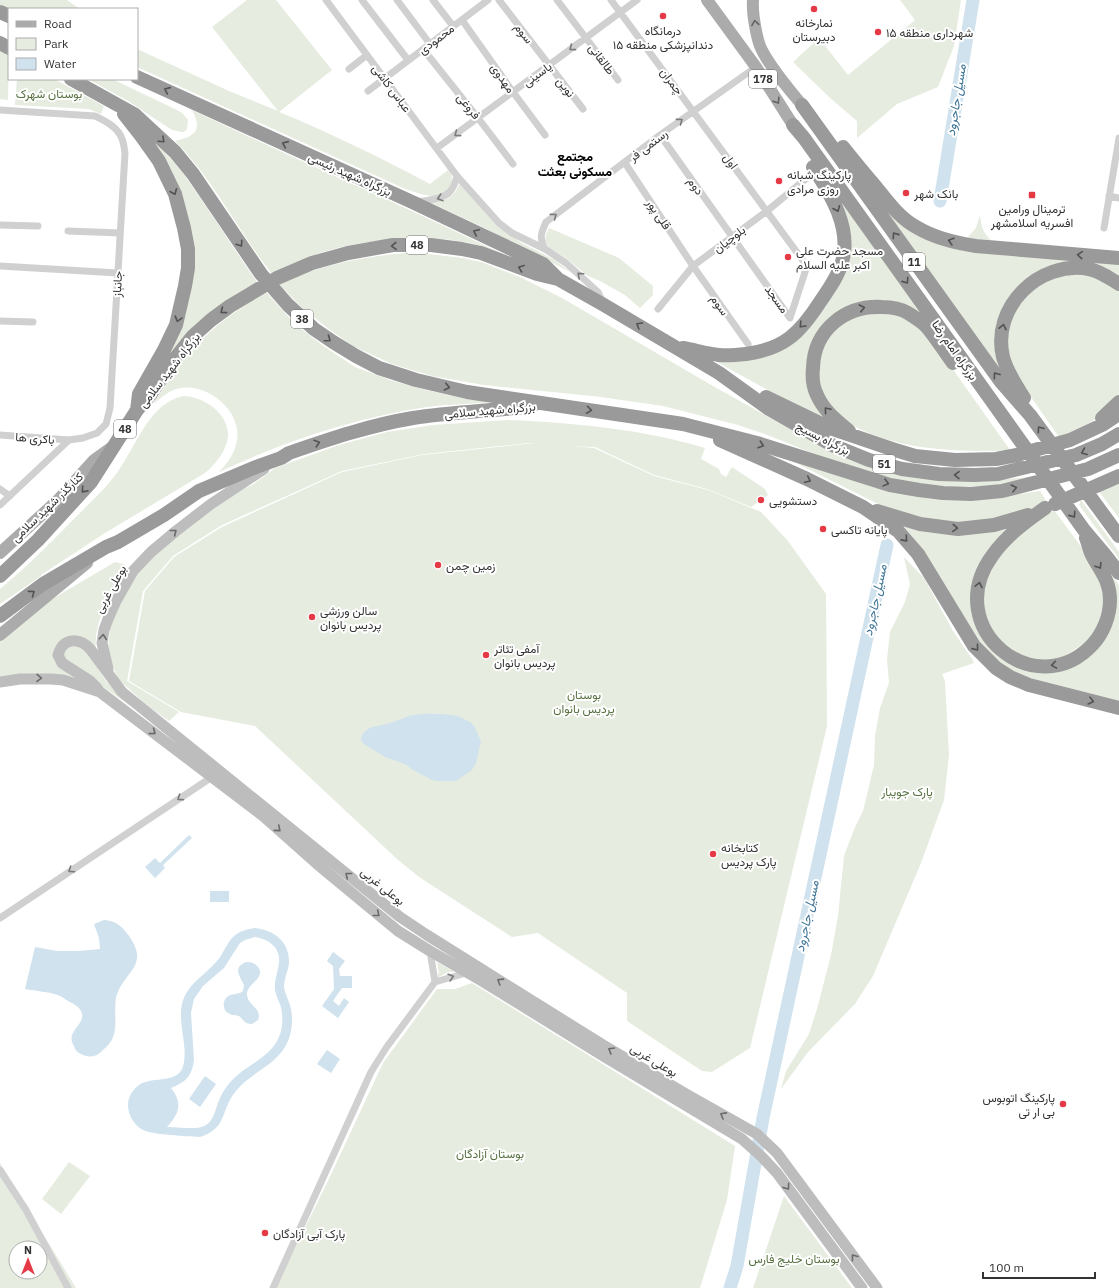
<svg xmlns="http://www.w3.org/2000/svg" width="1119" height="1288" font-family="'IBM Plex Sans',Vazirmatn,sans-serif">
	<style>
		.green { fill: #e6ecdf; fill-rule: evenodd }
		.water { fill: #cfe2ee; fill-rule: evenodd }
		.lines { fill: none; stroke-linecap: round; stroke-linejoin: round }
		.river { stroke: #cfe2ee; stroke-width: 13 }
		.street { stroke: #d0d0d0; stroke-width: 7 }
		.secondary { stroke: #bdbdbd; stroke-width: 11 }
		.primary { stroke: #ababab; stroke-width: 12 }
		.highway { stroke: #9a9a9a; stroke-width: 14 }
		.oneway { stroke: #636363 }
		.oneway2 { stroke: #7a7a7a }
		.oneway3 { stroke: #525252 }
		.oneway4 { stroke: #6a6a6a }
		.poi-dot { fill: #e63946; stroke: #fff; stroke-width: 1.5 }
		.labels { text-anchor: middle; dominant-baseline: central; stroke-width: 4; stroke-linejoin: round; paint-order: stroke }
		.shield { fill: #fff; stroke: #707070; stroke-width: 1 }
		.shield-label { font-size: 11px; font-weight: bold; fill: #333 }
		.poi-label { font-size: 12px; fill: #333; stroke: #fff; text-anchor: start }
		.street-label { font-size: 12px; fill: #333; stroke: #fff }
		.park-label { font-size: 12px; fill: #56703f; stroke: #fff }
		.water-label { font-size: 13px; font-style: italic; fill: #3f7597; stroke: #fff }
		.neighbourhood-label { font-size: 13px; font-weight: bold; fill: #000; stroke: #fff }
	</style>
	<rect width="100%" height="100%" fill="#fff"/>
	<path class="green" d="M 0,0 L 67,0 L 80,9 L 9,9 L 0,5 Z
		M 247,0 L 276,0 L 332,70 L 279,112 C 331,133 381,158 430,184 L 448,170 C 452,174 453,179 451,184 C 443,205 418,193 403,188 L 137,67 L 137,49 L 229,91 L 278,111 L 212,27 Z
		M 900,0 L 961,0 L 954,46 L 938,87 L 897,104 L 857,138 L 857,121 L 829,97 L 793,62 L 819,38 L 848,75 L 915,20 Z
		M 0,50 L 9,55 L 8,100 L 0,99 Z
		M 17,79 L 54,79 L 104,106 L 101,114 L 89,109 L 15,105 Z
		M 88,79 L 112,79 L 175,109 L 182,113 L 188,120 L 187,129 L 184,132 L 181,132 L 172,130 L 128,101 Z
		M 192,110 C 297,160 404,206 509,257 C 498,253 486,247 474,244 C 429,233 364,239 320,253 C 303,259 288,267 272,274 C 238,231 214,180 175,141 C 195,137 203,130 192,110 Z
		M 145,135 C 171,154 189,181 207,208 C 224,233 240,258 257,282 C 221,300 196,325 169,355 L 190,244 Z
		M 827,179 L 954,359 L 923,320 L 857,306 L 809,360 L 836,425 L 795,405 L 706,356 L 767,355 L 844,271 Z
		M 460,183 L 494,222 L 520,242 L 553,259 L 572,273 L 485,228 L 431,203 C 447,200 453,199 460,183 Z
		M 871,188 L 914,231 L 1119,262 L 1119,280 L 1067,265 L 1007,305 L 1009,383 L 888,215 Z
		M 980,215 C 981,226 983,233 991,240 L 967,238 L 976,228 Z
		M 549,228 L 619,258 L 653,286 L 653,295 L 640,308 L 625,295 L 600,281 L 588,276 L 566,258 L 549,248 L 545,241 L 546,235 Z
		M 406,253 L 429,254 L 463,258 L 481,262 L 520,277 L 562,298 L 713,386 L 831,452 L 852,461 L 886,472 L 996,480 L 1029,477 L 1032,481 L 986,486 L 957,487 L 915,483 L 878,475 L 822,457 L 765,434 L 738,425 L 663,406 L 601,397 L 484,385 L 432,376 L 392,364 L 353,346 L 333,332 L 303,309 L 279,284 C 319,265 362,257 406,253 Z
		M 1081,272 L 1119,288 L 1119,396 C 1111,404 1103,413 1094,420 C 1083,427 1071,432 1059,437 L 1014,373 L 1006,349 L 1009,318 L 1040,281 Z
		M 266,292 L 294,323 L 322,345 L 355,367 L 390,380 L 426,390 L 466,399 L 494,402 C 472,404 449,404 427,407 C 355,418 285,441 219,472 C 228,463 235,453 237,440 C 242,410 205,380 176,389 C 167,392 161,398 153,404 C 164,388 175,371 187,356 C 208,329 237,310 266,292 Z
		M 878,309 L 914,322 L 952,368 L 1010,450 C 959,453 892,450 847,422 C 843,419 836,416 833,412 C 826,402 820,387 815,376 L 825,338 L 857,313 Z
		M 183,396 C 203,396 230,414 228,437 C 226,451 216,464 205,473 L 105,533 L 41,575 L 41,576 L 0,604 L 0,589 C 29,565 55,538 82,511 C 96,497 112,482 122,465 C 138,441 151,403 183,396 Z
		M 507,420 C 575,423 641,429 705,448 L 701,459 L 719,469 L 721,474 L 726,477 L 732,467 L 765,489 L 768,495 L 751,507 L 707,489 L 654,475 L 595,447 L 571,446 L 594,448 L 654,476 L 708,490 L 761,512 L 788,541 L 826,594 L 827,726 L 750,1048 L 712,1072 L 702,1071 L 627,1021 L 627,993 L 538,933 L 512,937 L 419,877 L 397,859 L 255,726 L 181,712 L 129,681 L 145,591 L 174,557 L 222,527 L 342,472 L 422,455 L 535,443 L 529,443 L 424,454 L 342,471 L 222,525 L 173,556 L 143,591 L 127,681 L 179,712 L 169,721 L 148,706 L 119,680 L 112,665 L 108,648 L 110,629 L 114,617 L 130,584 L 142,566 L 224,498 L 254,484 L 275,468 L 339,445 L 387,432 L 433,425 Z
		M 774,452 L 852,480 L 992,498 L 1040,491 L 1047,502 L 1017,514 L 995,519 L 955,523 L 904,514 L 878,504 Z
		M 1119,484 L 1119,518 L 1098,490 Z
		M 1081,500 L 1119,552 L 1119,559 L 1079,505 Z
		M 1054,510 L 1096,567 L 1106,598 L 1094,636 L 1058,661 L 1027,660 L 989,633 L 981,591 L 998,554 L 1033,522 Z
		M 1025,519 L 981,566 L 987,642 L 1053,669 L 1110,621 L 1096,553 L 1119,585 L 1119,701 L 1050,685 L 1008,670 L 983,650 L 898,525 Z
		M 904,557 L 924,578 L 953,631 L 972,659 L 974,663 L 942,674 L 945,681 L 949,755 L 944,800 L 921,863 L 873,976 L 855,1004 L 808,1052 L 781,1089 L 786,1071 L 809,1034 L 817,1009 L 831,955 L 838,916 L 844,856 L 855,827 L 863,811 L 874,765 L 875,736 L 880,708 L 889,683 L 887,659 L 890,632 L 905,602 L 910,584 Z
		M 115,562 L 123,564 L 130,570 C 113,592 93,620 96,649 L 84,639 L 55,654 L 90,685 L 0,678 L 0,638 L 37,608 Z
		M 77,645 L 89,652 L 97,667 L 106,681 L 135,709 L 64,660 L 64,648 Z
		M 437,962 L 455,972 L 448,972 L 437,978 L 439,972 Z
		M 472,983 L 735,1146 L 727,1200 L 700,1288 L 275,1288 L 327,1183 L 383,1063 L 437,989 L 455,989 Z
		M 69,1162 L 90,1176 L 61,1214 L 42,1199 Z
		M 0,1163 L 76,1288 L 0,1288 ZM 16,1248 L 40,1248 L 40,1272 L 16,1272 Z
		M 784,1196 L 852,1288 L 753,1288 Z"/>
	<path class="water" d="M 442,714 L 458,716 L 470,722 L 474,726 L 481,741 L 476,763 L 472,770 L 456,781 L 438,781 L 432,780 L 413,770 L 405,764 L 385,757 L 364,744 L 361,741 C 362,725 379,727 390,723 C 398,721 406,716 414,715 C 423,713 433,714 442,714 Z
		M 189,835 L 192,838 L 163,865 L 165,868 L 155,878 L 145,867 L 155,858 L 160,863 Z
		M 210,891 L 229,891 L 229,902 L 210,902 Z
		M 104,920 C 116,921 122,926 129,936 C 151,967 122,972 116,998 C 113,1017 121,1036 104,1049 C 101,1052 98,1055 94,1056 C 89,1057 84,1056 79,1053 C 76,1051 75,1049 74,1046 C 64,1031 88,1024 81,1011 C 79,1007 75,1005 72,1003 C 67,1001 63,997 58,995 C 49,992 36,991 25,989 L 35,947 L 57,951 L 79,951 L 100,949 L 99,938 L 94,924 Z
		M 255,928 C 274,930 290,942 289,963 C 288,971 284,979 284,987 C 285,994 288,999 290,1005 C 293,1016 293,1029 288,1041 C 278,1065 251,1072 236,1091 C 220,1110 228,1128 200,1137 C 187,1136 154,1135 143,1130 C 134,1125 128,1115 128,1105 C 128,1097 133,1089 139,1085 C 153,1075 181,1086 184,1062 C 187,1043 178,1023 182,1004 C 187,984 204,976 216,962 C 223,955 226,944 233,937 C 239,931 247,929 255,928 ZM 255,937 C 269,939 281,948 279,963 C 278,972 274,980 275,990 C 276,996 279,1001 281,1007 C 283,1017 283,1028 279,1037 C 269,1060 242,1066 228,1085 C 225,1089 222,1093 220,1098 C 215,1108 215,1121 204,1126 C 196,1130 177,1127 167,1127 C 179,1114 183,1103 171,1088 C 186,1082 192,1076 194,1060 L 191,1013 L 194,999 L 203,986 L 224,968 L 240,943 L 245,940 Z
		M 333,952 L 345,961 L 339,969 L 340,976 L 352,976 L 352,988 L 342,988 L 333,1001 L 339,1006 L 344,998 L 349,1002 L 338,1018 L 322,1006 L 334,989 L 333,966 L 327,961 Z
		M 246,962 C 251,962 255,963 258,967 C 266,978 248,983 247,993 C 246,1005 263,1008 258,1020 L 252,1024 C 244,1024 244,1020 239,1016 C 236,1015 233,1016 230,1014 C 223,1011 222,1003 226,998 C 231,992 238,996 243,991 L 244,985 C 240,976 232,968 246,962 Z
		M 327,1050 L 340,1059 L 331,1073 L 317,1064 Z
		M 205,1076 L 216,1084 L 200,1107 L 189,1099 Z"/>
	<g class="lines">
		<path class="river" d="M 940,201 L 973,0
			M 730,1288 L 737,1266 L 763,1118 L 887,545"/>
		<path class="street" d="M 326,0 L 457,176 L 499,223 L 512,233 L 545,249 L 566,263 L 598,292 L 603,303
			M 362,0 L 408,60
			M 397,0 L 430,44
			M 433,0 L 453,26
			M 499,0 L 583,109
			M 557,0 L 618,80
			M 611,0 L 807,266 L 790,318 L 660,135
			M 462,20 L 513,92 L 545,135
			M 423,49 L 478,118 L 513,164
			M 349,69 L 367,55
			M 368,91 L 488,0
			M 0,110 L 95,116 C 105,121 118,127 122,139 C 124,143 124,148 125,153 L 110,408 L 106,424 L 97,433 L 83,438 L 69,440 L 0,435
			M 437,148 L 637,0
			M 625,163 L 693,266 L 748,344
			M 1109,196 L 1119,198
			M 417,201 C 421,202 425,201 430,200 C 447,197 453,193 457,176
			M 0,225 L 38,226
			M 1104,228 L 1119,138
			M 68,231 L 120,233
			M 545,249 C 539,238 541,233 546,222 L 660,135 L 756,67
			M 0,266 L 118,273
			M 658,309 L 693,266 L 767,211 L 808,177
			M 0,321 L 33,322
			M 0,489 L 10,496
			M 0,505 L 69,440
			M 0,918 L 212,777
			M 430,951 L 435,982
			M 0,1170 L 26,1210 L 68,1288
			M 273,1288 L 371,1072 L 386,1048 L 435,982 L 466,973"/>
		<path class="secondary" d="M 108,669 L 102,643 L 104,630 L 108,619 L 116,601 L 133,571 L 151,552 L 176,531 L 211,504 L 264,469
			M 0,682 L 20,679 L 51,679 L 63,680 L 100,692 L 263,816 L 317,864 L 398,931 L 430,951 L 482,981 L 605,1057 L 742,1139 L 762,1157 L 777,1173 L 862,1288
			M 100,692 L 96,687 L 90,681 L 62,663 L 58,655 C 63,637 80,637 91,650 L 122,692 L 400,917 L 427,935 L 603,1045 L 686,1094 L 757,1134 L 777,1153 L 877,1288"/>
		<path class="primary" d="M 707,0 L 756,67 L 793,125
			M 753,0 C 752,12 756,35 760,46 C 768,65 789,89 802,105
			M 0,553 L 58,500 L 94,460 L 112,447
			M 0,635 L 87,563"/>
		<path class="highway" d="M 0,12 L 9,16
			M 0,43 L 9,48
			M 137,77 L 410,201 L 543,264 L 558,279 L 604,305 L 719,373 L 769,409 L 832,445 L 869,460 L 902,469 L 939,474 L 974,475 L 998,474 L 1076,455 L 1102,444 L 1119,434
			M 71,79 L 134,114 L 175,152 L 193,174 L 261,274 L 288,305 L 314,329 L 333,342 L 356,356 L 379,368 L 416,380 L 467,392 L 683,424 L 757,443 L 890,485 L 919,490 L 943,493 L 971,494 L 1002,491 L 1088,469 L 1119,455
			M 802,105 L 1001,382 L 1030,415 L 1119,536
			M 124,114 L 142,137 L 159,161 L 175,194 L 184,228 L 188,249 L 188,268 L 185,286 L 176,325 L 164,350 L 139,394 L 137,410
			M 793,125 L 804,138 L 1084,530 L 1106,556 L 1119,573
			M 843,147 C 854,161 865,174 876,187 C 888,202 900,219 918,228 C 935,238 956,243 976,246 L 1119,258
			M 683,348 C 695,350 707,354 719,355 C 728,356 737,355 746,354 C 784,349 800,333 820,302 C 828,290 838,277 842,262 C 852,229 831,194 813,167
			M 766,397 L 830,428 L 892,449 L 915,456 L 955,460 L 996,459 L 1017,455 L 1070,440 L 1102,425 L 1119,414
			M 1024,398 C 1016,385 1007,372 1003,357 C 991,307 1039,260 1089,269 C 1099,271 1110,278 1119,284
			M 1102,418 L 1119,402
			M 849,431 C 836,420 824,411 817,395 C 813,387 812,377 813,368 C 814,330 845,305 882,307 C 890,307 901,309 908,313 C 914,317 921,321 926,326 C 935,336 944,351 953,363
			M 720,440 L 807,479 L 863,507 L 898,531 L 918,554 L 974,646 L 996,668 L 1010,677 L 1029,685 L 1119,708
			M 1055,504 L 1119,476
			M 1045,508 C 1025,522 1006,536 992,556 C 940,628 1036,706 1093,644 C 1103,633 1110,616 1110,600 C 1110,579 1099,570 1091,553 C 1089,548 1088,543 1086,538
			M 877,511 L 920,524 L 958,529 L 994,525 L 1028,515
			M 0,576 L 38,540 L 91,482 L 137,410 L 150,395 L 173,361 L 192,337 L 211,320 L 230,306 L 277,278 L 312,263 L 348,253 L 393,245 L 431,245 L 462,249 L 481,253 L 537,274 L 558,279
			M 0,616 L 43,584 L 106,547 L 118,542 L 164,515 L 199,491 L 256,467 L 281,458 L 289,453 C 329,439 371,425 413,418 C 452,412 492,411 532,406"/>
	</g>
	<defs><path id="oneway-chevron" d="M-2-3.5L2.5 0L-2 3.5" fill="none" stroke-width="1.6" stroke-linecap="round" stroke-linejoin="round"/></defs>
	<g class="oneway">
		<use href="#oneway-chevron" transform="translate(755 23) rotate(-99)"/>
		<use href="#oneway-chevron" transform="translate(777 101) rotate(57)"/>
	</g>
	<g class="oneway2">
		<use href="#oneway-chevron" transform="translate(572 48) rotate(143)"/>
		<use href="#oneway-chevron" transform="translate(680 121) rotate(-36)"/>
		<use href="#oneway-chevron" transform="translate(457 134) rotate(143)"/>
		<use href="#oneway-chevron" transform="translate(440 198) rotate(162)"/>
		<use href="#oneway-chevron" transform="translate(554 216) rotate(-37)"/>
		<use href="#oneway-chevron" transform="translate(580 275) rotate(-138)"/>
		<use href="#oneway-chevron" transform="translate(180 798) rotate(146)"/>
		<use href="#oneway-chevron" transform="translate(71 870) rotate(146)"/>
		<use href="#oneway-chevron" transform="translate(451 977) rotate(-16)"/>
	</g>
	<g class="oneway3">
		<use href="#oneway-chevron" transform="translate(167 90) rotate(-156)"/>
		<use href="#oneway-chevron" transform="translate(162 140) rotate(43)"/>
		<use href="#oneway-chevron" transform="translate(285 144) rotate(-156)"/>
		<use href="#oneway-chevron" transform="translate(174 192) rotate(67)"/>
		<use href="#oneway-chevron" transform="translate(837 209) rotate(67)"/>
		<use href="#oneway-chevron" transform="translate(476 232) rotate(-155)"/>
		<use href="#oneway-chevron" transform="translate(895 235) rotate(-125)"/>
		<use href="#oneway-chevron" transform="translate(951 241) rotate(-164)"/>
		<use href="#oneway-chevron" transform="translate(240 244) rotate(56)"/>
		<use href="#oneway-chevron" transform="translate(394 246) rotate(177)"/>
		<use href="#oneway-chevron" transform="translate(1080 255) rotate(-175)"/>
		<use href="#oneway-chevron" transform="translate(521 268) rotate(-160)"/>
		<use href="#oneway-chevron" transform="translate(906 281) rotate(55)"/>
		<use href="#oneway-chevron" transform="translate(862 308) rotate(-11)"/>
		<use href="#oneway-chevron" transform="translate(223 311) rotate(143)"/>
		<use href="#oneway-chevron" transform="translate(178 319) rotate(106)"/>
		<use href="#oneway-chevron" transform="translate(639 325) rotate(-149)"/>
		<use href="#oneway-chevron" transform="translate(802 325) rotate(133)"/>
		<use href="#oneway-chevron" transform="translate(1003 327) rotate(-78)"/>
		<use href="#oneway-chevron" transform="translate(328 339) rotate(35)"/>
		<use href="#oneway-chevron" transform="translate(996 375) rotate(-126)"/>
		<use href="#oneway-chevron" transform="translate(447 387) rotate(13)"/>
		<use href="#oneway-chevron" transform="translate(589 410) rotate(8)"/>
		<use href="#oneway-chevron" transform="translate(827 410) rotate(-130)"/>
		<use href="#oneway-chevron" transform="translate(1040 429) rotate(-126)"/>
		<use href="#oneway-chevron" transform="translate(317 443) rotate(-18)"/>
		<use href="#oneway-chevron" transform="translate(761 445) rotate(18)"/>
		<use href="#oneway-chevron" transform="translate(1084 452) rotate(158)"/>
		<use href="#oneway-chevron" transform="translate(957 475) rotate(-179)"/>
		<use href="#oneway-chevron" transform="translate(808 480) rotate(25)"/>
		<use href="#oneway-chevron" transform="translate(886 483) rotate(15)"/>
		<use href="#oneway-chevron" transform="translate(1014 488) rotate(-14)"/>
		<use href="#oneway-chevron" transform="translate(84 490) rotate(132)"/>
		<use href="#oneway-chevron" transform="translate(1073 515) rotate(55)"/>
		<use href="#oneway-chevron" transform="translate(955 528) rotate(3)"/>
		<use href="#oneway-chevron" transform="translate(905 539) rotate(48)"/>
		<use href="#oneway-chevron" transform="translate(1099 566) rotate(58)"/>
		<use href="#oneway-chevron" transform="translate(979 585) rotate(-78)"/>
		<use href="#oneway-chevron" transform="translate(32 593) rotate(-36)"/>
		<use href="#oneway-chevron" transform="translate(976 648) rotate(51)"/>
		<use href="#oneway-chevron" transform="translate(1054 665) rotate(171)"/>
		<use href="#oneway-chevron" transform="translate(1091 701) rotate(14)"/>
	</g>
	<g class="oneway4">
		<use href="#oneway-chevron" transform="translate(174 532) rotate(-38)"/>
		<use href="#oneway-chevron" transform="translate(103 637) rotate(-85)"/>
		<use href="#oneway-chevron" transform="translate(39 678) rotate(1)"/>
		<use href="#oneway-chevron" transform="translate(153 732) rotate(37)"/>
		<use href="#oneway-chevron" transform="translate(278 829) rotate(41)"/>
		<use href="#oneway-chevron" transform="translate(348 875) rotate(-141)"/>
		<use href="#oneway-chevron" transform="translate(377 914) rotate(39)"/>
		<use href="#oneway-chevron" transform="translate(500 981) rotate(-148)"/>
		<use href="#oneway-chevron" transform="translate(611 1050) rotate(-149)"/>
		<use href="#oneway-chevron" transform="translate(723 1115) rotate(-151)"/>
		<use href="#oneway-chevron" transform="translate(787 1187) rotate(54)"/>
		<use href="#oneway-chevron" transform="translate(854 1257) rotate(-127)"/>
	</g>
	<g class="poi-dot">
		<circle cx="814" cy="9" r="4"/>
		<circle cx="663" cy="16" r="4"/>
		<circle cx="878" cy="32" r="4"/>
		<circle cx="779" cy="181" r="4"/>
		<circle cx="906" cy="193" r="4"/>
		<rect x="1028" y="191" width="8" height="8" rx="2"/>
		<circle cx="788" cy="257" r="4"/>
		<circle cx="761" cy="500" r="4"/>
		<circle cx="823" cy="529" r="4"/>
		<circle cx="438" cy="565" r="4"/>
		<circle cx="312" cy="617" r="4"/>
		<circle cx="486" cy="655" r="4"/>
		<circle cx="713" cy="854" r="4"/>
		<circle cx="1063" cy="1104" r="4"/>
		<circle cx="265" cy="1233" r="4"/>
	</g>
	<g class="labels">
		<g class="shield">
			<rect x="749" y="70" width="28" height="18" rx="3"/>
			<rect x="406" y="236" width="22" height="18" rx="3"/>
			<rect x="903" y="253" width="22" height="18" rx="3"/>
			<rect x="291" y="310" width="22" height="18" rx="3"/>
			<rect x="114" y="420" width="22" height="18" rx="3"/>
			<rect x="873" y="455" width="22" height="18" rx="3"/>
		</g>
		<g class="shield-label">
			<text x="763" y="79">178</text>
			<text x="417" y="245">48</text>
			<text x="914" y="262">11</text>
			<text x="302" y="319">38</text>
			<text x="125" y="429">48</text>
			<text x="884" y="464">51</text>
		</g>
		<g class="poi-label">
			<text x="814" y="22" text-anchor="middle">نمارخانه<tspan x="814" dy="14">دبیرستان</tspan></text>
			<text x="663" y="30" text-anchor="middle">درمانگاه<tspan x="663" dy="14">دندانپزشکی منطقه ۱۵</tspan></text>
			<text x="886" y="32">شهرداری منطقه ۱۵</text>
			<text x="787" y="174">پارکینگ شبانه<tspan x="787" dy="14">روزی مرادی</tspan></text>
			<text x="914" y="193">بانک شهر</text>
			<text x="1032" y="208" text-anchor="middle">ترمینال ورامین<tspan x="1032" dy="14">افسریه اسلامشهر</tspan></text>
			<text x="796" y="250">مسجد حضرت علی<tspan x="796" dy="14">اکبر علیه السلام</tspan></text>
			<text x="769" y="500">دستشویی</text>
			<text x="831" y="529">پایانه تاکسی</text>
			<text x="446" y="565">زمین چمن</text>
			<text x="320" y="610">سالن ورزشی<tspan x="320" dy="14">پردیس بانوان</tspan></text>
			<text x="494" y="648">آمفی تئاتر<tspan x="494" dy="14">پردیس بانوان</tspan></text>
			<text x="721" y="847">کتابخانه<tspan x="721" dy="14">پارک پردیس</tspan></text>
			<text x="1055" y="1097" text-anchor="end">پارکینگ اتوبوس<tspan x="1055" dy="14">بی ار تی</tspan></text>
			<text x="273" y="1233">پارک آبی آزادگان</text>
		</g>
		<g class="street-label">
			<text transform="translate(524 33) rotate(52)">سوم</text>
			<text transform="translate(436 39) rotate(-37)">محمودی</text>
			<text transform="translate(602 59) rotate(53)">طالقانی</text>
			<text transform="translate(537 74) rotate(-36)">یاسینی</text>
			<text transform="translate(503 78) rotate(55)">مهدوی</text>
			<text transform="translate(672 81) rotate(53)">چمران</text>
			<text transform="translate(566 87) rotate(52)">نوین</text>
			<text transform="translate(392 88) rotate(53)">عباس کاشی</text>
			<text transform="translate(469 106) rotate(51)">فروغی</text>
			<text transform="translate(648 145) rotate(-37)">رستمی فر</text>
			<text transform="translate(731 161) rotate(54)">اول</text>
			<text transform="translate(350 174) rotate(24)">بزرگراه شهید رئیسی</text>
			<text transform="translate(696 186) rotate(55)">دوم</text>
			<text transform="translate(659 214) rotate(56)">قلی پور</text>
			<text transform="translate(729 239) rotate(-37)">بلوچیان</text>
			<text transform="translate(117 284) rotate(-87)">جانباز</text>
			<text transform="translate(777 299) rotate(54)">مسجد</text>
			<text transform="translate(720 305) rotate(55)">سوم</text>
			<text transform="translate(955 350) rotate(55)">بزرگراه امام رضا</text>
			<text transform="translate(169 370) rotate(-52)">بزرگراه شهید سلامی</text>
			<text transform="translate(490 410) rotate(-5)">بزرگراه شهید سلامی</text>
			<text transform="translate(35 438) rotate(4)">باکری ها</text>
			<text transform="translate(823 438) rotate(27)">بزرگراه بسیج</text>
			<text transform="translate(47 507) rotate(-44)">کنارگذر شهید سلامی</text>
			<text transform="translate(110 589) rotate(-61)">بوعلی غربی</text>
			<text transform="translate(383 886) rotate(39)">بوعلی غربی</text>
			<text transform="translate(654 1060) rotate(31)">بوعلی غربی</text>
		</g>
		<g class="park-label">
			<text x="49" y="93">بوستان شهرک</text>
			<text x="584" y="694">بوستان<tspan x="584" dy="14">پردیس بانوان</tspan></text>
			<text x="907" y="791">پارک جویبار</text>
			<text x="490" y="1153">بوستان آزادگان</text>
			<text x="794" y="1258">بوستان خلیج فارس</text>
		</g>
		<g class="water-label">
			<text transform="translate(956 100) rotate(-81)">مسیل جاجرود</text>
			<text transform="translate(875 600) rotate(-78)">مسیل جاجرود</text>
			<text transform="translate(807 916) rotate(-78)">مسیل جاجرود</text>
		</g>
		<g class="neighbourhood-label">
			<text x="575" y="156">مجتمع<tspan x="575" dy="15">مسکونی بعثت</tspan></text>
		</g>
	</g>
	<rect x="8" y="8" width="130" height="72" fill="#ffffff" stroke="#adadad"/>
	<rect x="16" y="21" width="20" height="6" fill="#ababab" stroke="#adadad"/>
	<text x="44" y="28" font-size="12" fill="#333333">Road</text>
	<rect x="16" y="38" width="20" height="12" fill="#e6ecdf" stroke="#adadad"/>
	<text x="44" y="48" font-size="12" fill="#333333">Park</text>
	<rect x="16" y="58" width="20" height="12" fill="#cfe2ee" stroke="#adadad"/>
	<text x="44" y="68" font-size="12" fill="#333333">Water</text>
	<g transform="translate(28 1260)"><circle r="19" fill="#ffffff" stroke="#adadad"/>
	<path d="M0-3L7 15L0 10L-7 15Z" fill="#e63946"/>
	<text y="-6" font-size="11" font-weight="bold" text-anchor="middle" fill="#333333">N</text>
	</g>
	<path d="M983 1272v6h112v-6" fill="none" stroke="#333333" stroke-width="2"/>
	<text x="989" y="1272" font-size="12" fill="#333333" stroke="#ffffff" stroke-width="3" paint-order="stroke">100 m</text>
</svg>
